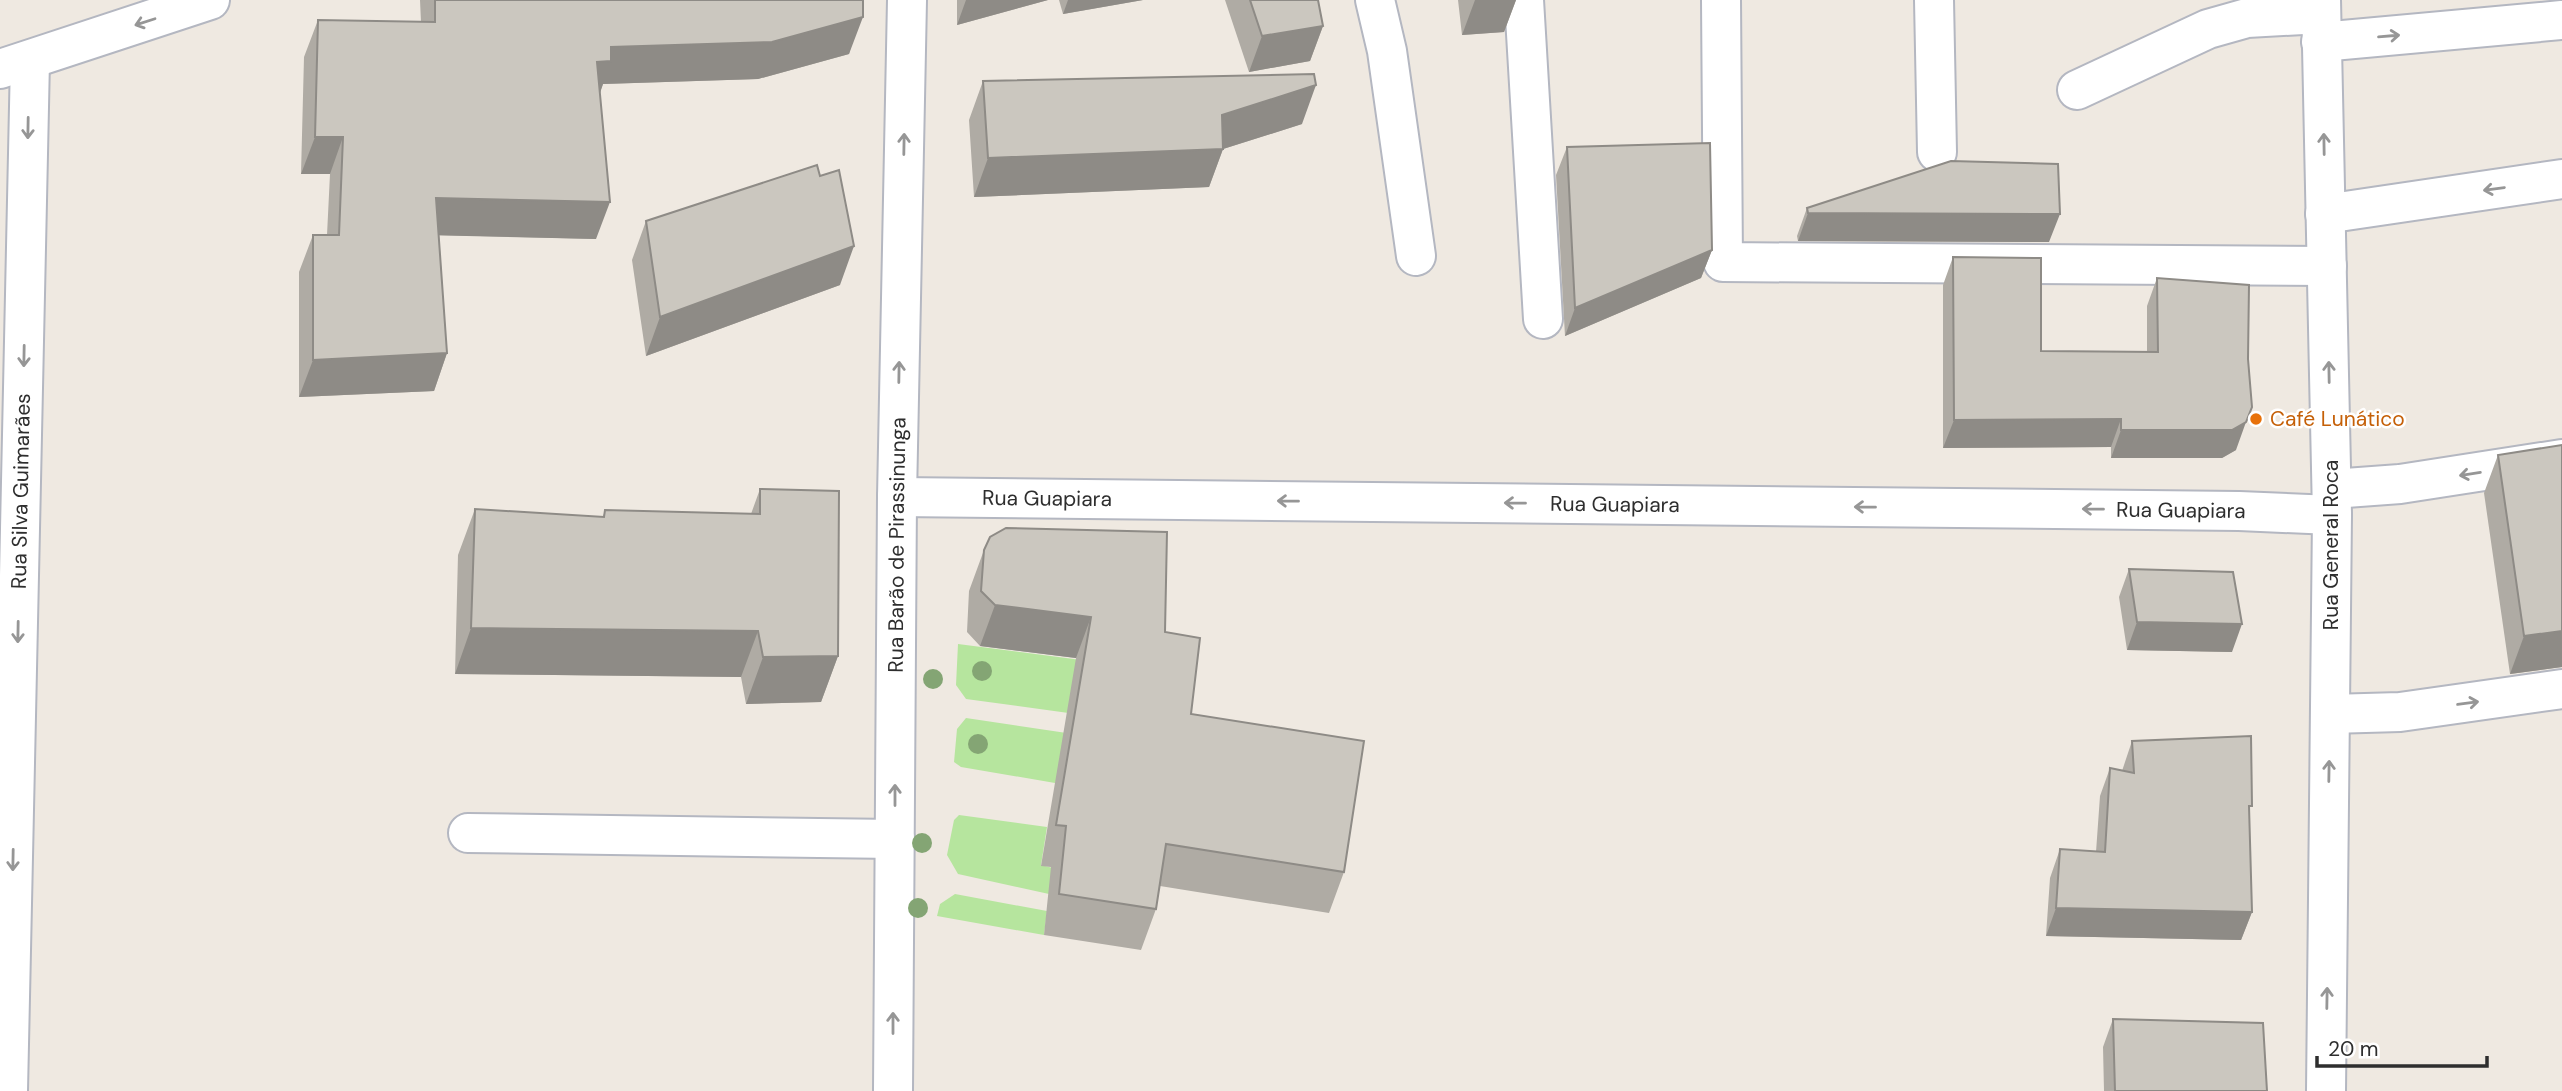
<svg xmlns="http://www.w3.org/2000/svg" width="2562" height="1091" font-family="'DM Sans',sans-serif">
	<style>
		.garden { fill: #b6e59e }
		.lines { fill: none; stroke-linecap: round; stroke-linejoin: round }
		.minor-casing { stroke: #b4b7c1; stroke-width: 42 }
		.minor { stroke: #fff; stroke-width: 38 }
		.tree { fill: #84a574 }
		.wall { fill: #afaba4 }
		.shaded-wall { fill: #8e8b86 }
		.building { fill: #cbc7bf; stroke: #8e8b86; stroke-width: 2 }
		.oneway { stroke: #969696 }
		.food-dot { fill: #e8710a; stroke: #fff; stroke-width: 2.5 }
		.labels { text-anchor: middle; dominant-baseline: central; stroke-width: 5; stroke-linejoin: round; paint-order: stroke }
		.food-label { font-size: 21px; fill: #c56008; stroke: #fff; text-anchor: start }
		.street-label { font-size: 21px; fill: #2e2e2e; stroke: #fff }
	</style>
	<rect width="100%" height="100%" fill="#efe9e1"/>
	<path class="garden" d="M 958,644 L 1089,661 L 1083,715 L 966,699 L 956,685 Z
		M 966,718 L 1080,735 L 1055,783 L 961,767 L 954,762 L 957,729 Z
		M 959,815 L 1047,827 L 1041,865 L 1053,868 L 1049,894 L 958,874 L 947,855 L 954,820 Z
		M 955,894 L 1047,911 L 1044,935 L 937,916 L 940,904 Z"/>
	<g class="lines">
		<defs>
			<g id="minor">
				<path d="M 1375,0 L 1387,51 L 1416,256"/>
				<path d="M 1524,0 L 1543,319"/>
				<path d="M 1721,0 L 1723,262 L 2327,266"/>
				<path d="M 1934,0 L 1937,152"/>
				<path d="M 2321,0 L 2332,515 L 2326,1091"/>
				<path d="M 2321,42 L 2562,20"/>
				<path d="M 0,69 L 210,0"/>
				<path d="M 2077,90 L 2208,29 L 2247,18 L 2321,14"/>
				<path d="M 2325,214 L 2562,179"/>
				<path d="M 2332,489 L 2400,484 L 2562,459"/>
				<path id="s1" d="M 897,497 L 2239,511 L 2332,515"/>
				<path d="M 2330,714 L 2400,712 L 2562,689"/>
				<path d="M 468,833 L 895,839"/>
				<path id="s2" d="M 8,1091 L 30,60"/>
				<path id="s3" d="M 893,1091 L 897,497 L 907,0"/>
			</g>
		</defs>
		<use href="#minor" class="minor-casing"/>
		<use href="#minor" class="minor"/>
	</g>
	<g class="tree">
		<circle cx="982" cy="671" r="10"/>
		<circle cx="933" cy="679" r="10"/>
		<circle cx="978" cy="744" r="10"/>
		<circle cx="922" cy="843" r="10"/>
		<circle cx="918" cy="908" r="10"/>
	</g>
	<path class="wall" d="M 420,0 L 863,0 L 849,54 L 758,79 L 603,84 L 600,92 L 596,239 L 439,235 L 447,353 L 434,391 L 299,397 L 299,272 L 313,235 L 327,235 L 330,174 L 301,174 L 304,57 L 318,20 L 421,22 Z
		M 957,0 L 1048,0 L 957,25 Z
		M 1059,0 L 1143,0 L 1063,14 Z
		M 1225,0 L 1318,0 L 1323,26 L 1310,61 L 1249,72 Z
		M 1458,0 L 1516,0 L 1504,32 L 1462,35 Z
		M 983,81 L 1302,124 L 1223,149 L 1209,187 L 974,197 L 969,120 Z
		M 1567,147 L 1712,250 L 1701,278 L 1565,336 L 1556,175 Z
		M 820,176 L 840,285 L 646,356 L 632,260 L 646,221 Z
		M 1807,208 L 2049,242 L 1798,241 L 1797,236 Z
		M 1953,257 L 2041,351 L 2147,352 L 2147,306 L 2157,278 L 2236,450 L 2222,458 L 2111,458 L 2111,447 L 1943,448 L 1943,285 Z
		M 2498,455 L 2562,667 L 2510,674 L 2484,493 Z
		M 760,489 L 838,656 L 821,702 L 746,704 L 741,677 L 455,674 L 458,555 L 475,509 L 603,517 L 605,510 L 751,514 Z
		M 984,550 L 1165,632 L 1191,714 L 1344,872 L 1329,913 L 1160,886 L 1156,909 L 1141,950 L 1044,935 L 1051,867 L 1041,866 L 1076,658 L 980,646 L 967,632 L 969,591 Z
		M 2129,569 L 2232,652 L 2127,650 L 2119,597 Z
		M 2132,741 L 2249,814 L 2252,912 L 2241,940 L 2046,936 L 2050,878 L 2060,849 L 2096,852 L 2100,796 L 2110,768 L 2122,771 Z
		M 2113,1019 L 2267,1091 L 2104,1091 L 2103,1047 Z"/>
	<path class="shaded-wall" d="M 966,0 L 1048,0 L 957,25 Z
		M 1068,0 L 1143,0 L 1063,14 Z
		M 1475,0 L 1516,0 L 1504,32 L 1462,35 Z
		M 863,17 L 849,54 L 758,79 L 603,84 L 598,99 L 597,62 L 611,47 Z
		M 1323,26 L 1310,61 L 1249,72 L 1262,36 Z
		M 1316,85 L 1302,124 L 1223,149 L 1209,187 L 974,197 L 988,158 L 1222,115 Z
		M 315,137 L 343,137 L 330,174 L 301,174 Z
		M 436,198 L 610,202 L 596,239 L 423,235 Z
		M 1808,213 L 2060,214 L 2049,242 L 1798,241 Z
		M 854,246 L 840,285 L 646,356 L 660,317 Z
		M 1712,250 L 1701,278 L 1565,336 L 1575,308 Z
		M 447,353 L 434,391 L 299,397 L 313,360 Z
		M 2121,419 L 2111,447 L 1943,448 L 1954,420 Z
		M 2246,422 L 2236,450 L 2222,458 L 2111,458 L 2121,430 Z
		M 995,605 L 1091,617 L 1076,658 L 980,646 Z
		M 2137,622 L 2242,624 L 2232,652 L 2127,650 Z
		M 471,628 L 758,631 L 741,677 L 455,674 Z
		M 2562,631 L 2562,667 L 2510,674 L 2524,636 Z
		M 838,656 L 821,702 L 746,704 L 763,657 Z
		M 2056,908 L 2252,912 L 2241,940 L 2046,936 Z"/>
	<path class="building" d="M 435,0 L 863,0 L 863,17 L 772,42 L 611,47 L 611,61 L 597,62 L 610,202 L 436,198 L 447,353 L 313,360 L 313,235 L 339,235 L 343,137 L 315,137 L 318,20 L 435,22 Z
		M 1250,0 L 1318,0 L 1323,26 L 1262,36 Z
		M 1314,74 L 1316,85 L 1222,115 L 1223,149 L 988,158 L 983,81 Z
		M 1710,143 L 1712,250 L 1575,308 L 1567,147 Z
		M 1951,161 L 2058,164 L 2060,214 L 1808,213 L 1807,208 Z
		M 817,165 L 820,176 L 839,170 L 854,246 L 660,317 L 646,221 Z
		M 1953,257 L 2041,258 L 2041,351 L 2158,352 L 2157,278 L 2249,285 L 2248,359 L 2252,407 L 2246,422 L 2232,430 L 2121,430 L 2121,419 L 1954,420 Z
		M 2562,445 L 2562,631 L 2524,636 L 2498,455 Z
		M 760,489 L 839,491 L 838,656 L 763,657 L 758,631 L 471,628 L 475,509 L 604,517 L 605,510 L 760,514 Z
		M 1006,528 L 1167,532 L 1165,632 L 1200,638 L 1191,714 L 1364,741 L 1344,872 L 1166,844 L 1156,909 L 1059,894 L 1066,826 L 1056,825 L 1091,617 L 995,605 L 981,591 L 984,550 L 990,537 Z
		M 2129,569 L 2233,572 L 2242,624 L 2137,622 Z
		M 2251,736 L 2252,806 L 2249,806 L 2252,912 L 2056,908 L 2060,849 L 2105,852 L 2110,768 L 2134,773 L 2132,741 Z
		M 2113,1019 L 2263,1023 L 2267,1091 L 2115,1091 Z"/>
	<defs><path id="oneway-shaft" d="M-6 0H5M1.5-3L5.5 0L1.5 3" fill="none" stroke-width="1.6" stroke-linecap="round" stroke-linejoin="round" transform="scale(1.75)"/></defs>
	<g class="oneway">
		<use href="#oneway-shaft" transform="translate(145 22) rotate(162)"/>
		<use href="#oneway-shaft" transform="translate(2389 36) rotate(-5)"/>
		<use href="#oneway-shaft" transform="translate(28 128) rotate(91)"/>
		<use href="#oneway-shaft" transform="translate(904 144) rotate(-89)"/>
		<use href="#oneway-shaft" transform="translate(2324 144) rotate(-91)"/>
		<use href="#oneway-shaft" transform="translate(2494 189) rotate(172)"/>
		<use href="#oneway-shaft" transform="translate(24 356) rotate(91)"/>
		<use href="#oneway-shaft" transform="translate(899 372) rotate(-89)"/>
		<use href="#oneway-shaft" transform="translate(2329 372) rotate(-91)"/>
		<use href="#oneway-shaft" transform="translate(2470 474) rotate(171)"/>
		<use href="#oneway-shaft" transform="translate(1288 501) rotate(-179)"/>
		<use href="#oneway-shaft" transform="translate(1515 503) rotate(-179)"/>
		<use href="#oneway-shaft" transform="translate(1865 507) rotate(-179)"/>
		<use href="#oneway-shaft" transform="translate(2093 509) rotate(-179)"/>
		<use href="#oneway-shaft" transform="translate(18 632) rotate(91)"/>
		<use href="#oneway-shaft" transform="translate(2468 703) rotate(-8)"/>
		<use href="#oneway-shaft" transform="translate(2329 771) rotate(-89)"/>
		<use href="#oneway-shaft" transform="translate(895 795) rotate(-90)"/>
		<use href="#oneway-shaft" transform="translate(13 860) rotate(91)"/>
		<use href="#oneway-shaft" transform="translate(2327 998) rotate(-89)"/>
		<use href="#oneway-shaft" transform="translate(893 1023) rotate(-90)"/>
	</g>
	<circle class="food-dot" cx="2256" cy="419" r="7"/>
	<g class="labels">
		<g class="food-label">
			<text x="2270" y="419">Café Lunático</text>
		</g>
		<g class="street-label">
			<text stroke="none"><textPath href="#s2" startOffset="600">Rua Silva Guimarães</textPath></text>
			<text stroke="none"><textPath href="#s1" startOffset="150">Rua Guapiara</textPath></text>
			<text stroke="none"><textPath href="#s1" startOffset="718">Rua Guapiara</textPath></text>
			<text stroke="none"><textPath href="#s1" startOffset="1284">Rua Guapiara</textPath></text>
			<text stroke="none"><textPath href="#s3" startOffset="546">Rua Barão de Pirassinunga</textPath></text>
			<text transform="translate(2331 545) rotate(-90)">Rua General Roca</text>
		</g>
	</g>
	<path d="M2317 1056v10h170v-10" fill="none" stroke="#2e2e2e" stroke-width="3.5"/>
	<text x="2328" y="1056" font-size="21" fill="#2e2e2e" stroke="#ffffff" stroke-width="5" paint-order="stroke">20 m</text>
</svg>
